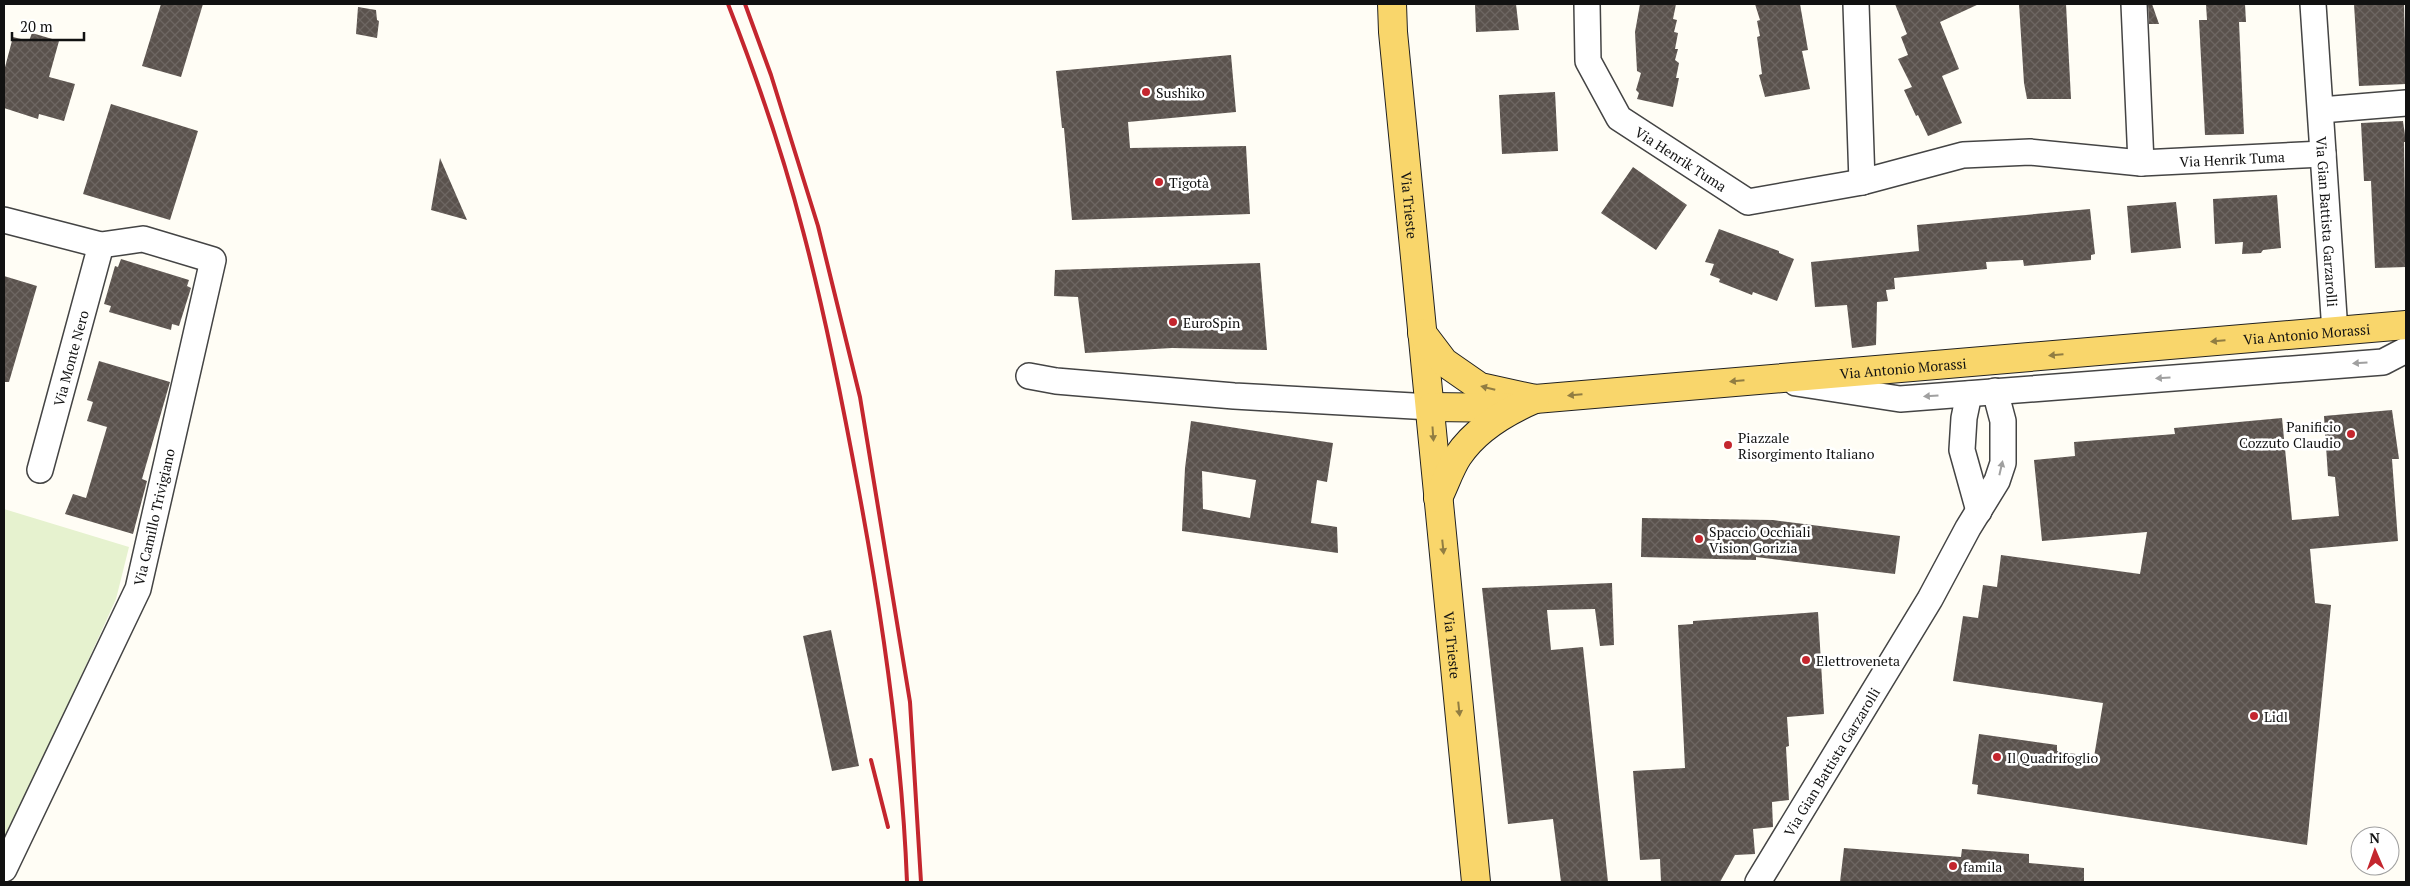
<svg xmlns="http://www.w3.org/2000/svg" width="2410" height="886" font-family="'PT Serif',serif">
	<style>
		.pitch { fill: #e6f2cf }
		.building { fill: url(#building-cross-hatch); fill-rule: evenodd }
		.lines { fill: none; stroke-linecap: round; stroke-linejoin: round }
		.street-casing { stroke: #444; stroke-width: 28 }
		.primary-casing { stroke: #222; stroke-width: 30 }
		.street { stroke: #fff; stroke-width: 25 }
		.primary { stroke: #f9d66b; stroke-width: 28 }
		.rail { stroke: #c4262e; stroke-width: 4 }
		.oneway { fill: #917d42 }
		.oneway2 { fill: #a0a0a0 }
		.poi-dot { fill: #c4262e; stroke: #fff; stroke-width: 2 }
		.labels { text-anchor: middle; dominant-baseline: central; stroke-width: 5; stroke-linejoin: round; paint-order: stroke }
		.poi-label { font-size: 14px; fill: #111; stroke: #fff; text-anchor: start }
		.street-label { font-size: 14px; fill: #111; stroke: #fff }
	</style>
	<defs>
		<pattern id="building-cross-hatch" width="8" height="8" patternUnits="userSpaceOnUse" patternTransform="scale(1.25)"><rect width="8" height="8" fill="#5a524d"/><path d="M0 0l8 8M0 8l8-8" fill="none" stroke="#6d6662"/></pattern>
	</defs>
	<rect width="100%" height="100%" fill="#fffdf5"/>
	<path class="pitch" d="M 4,509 L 129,547 L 116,599 L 38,771 L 4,837 Z"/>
	<path class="building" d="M 161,4 L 203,4 L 181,77 L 142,66 Z
		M 1475,4 L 1516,4 L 1519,30 L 1476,32 Z
		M 1640,4 L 1676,4 L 1673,19 L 1677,20 L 1674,32 L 1678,33 L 1675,49 L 1678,49 L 1675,60 L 1679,63 L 1676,78 L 1679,78 L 1673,107 L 1637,99 L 1639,93 L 1636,90 L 1641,73 L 1637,71 L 1635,32 Z
		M 1755,4 L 1800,4 L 1808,50 L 1802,51 L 1810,89 L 1765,97 L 1759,75 L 1762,74 L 1757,37 L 1760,36 L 1757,21 L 1760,20 Z
		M 1895,4 L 1979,4 L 1940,22 L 1959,69 L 1942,76 L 1962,123 L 1928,136 L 1918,115 L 1916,116 L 1904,90 L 1912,87 L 1898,59 L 1908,55 L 1901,37 L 1907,34 Z
		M 2019,4 L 2066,4 L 2071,99 L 2027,99 L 2024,83 Z
		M 2148,4 L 2152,4 L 2159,24 L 2149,24 Z
		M 2206,4 L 2245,4 L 2246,22 L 2239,22 L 2244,134 L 2205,135 L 2199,20 L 2207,20 Z
		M 2354,4 L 2404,4 L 2406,84 L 2359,86 Z
		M 358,7 L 376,10 L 377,20 L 379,21 L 377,38 L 356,34 Z
		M 32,33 L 59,41 L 49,77 L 75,84 L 64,121 L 39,114 L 38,119 L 4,108 L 4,71 L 13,37 L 29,41 Z
		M 1231,55 L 1236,112 L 1128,122 L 1130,148 L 1246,146 L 1250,214 L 1072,220 L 1064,128 L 1062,128 L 1056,71 Z
		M 1555,92 L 1558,151 L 1502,154 L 1499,95 Z
		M 111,104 L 198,131 L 170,220 L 83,194 Z
		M 2403,121 L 2406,142 L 2404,142 L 2406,267 L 2375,268 L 2371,181 L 2364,181 L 2361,123 Z
		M 440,158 L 467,220 L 431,210 Z
		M 1633,167 L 1687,205 L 1656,250 L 1601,213 Z
		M 2277,195 L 2281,248 L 2263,250 L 2261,253 L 2242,254 L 2243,242 L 2215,244 L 2213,199 Z
		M 2176,202 L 2181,248 L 2131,253 L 2127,206 Z
		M 2090,209 L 2095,254 L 2091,255 L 2091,260 L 2024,266 L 2023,260 L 1986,262 L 1987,269 L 1894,278 L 1895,289 L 1886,290 L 1888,301 L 1877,302 L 1876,345 L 1852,348 L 1847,305 L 1815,307 L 1811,262 L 1919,251 L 1917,225 Z
		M 1719,229 L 1779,251 L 1779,253 L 1794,259 L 1777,301 L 1753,292 L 1752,295 L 1719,282 L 1720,279 L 1710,275 L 1714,264 L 1705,262 Z
		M 121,259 L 189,280 L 187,286 L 191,288 L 179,326 L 172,324 L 171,330 L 109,312 L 111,306 L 104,304 L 115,266 L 118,267 Z
		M 1260,263 L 1267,350 L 1172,348 L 1085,353 L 1078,297 L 1054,296 L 1055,270 Z
		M 4,276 L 37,286 L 9,382 L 4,382 Z
		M 99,361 L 170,382 L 142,479 L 147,481 L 133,534 L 65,514 L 73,494 L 86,498 L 107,427 L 87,421 L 93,402 L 87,400 Z
		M 2392,410 L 2399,459 L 2392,459 L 2398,541 L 2310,549 L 2315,603 L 2331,605 L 2307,845 L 1977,794 L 1978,785 L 1972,784 L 1979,734 L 2057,745 L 2057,751 L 2094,757 L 2103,703 L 1953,681 L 1963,616 L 1978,618 L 1983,585 L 1997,587 L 2001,555 L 2140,574 L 2147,532 L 2042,541 L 2034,460 L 2075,456 L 2074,442 L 2175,434 L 2174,428 L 2282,418 L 2292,520 L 2339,516 L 2335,477 L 2328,476 L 2324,416 Z
		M 1191,421 L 1333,443 L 1327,482 L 1317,480 L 1311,523 L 1337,527 L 1338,553 L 1182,531 L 1185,468 ZM 1202,471 L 1256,480 L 1250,518 L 1203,509 Z
		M 1642,518 L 1773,520 L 1900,536 L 1895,574 L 1756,557 L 1756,560 L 1641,557 Z
		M 1612,583 L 1614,645 L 1600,646 L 1595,609 L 1547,610 L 1551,650 L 1583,647 L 1608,882 L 1561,882 L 1553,819 L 1508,824 L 1482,588 Z
		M 1818,612 L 1824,714 L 1787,717 L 1789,746 L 1786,747 L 1789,800 L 1772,802 L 1773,827 L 1753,829 L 1755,854 L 1735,855 L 1720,882 L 1661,882 L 1660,859 L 1640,860 L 1633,771 L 1685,768 L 1678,625 L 1693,624 L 1693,621 Z
		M 831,630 L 859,766 L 832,771 L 803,636 Z
		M 1844,848 L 1961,857 L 1962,849 L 2029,854 L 2029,863 L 2084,868 L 2084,882 L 1840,882 Z"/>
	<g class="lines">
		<defs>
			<g id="street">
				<path id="s1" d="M 1587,4 L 1588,61 L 1619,118 L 1748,202 L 1862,182 L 1963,155 L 2030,152 L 2141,163 L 2323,154"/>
				<path d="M 1856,4 L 1862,182"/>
				<path d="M 2134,4 L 2141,163"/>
				<path id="s2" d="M 2313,4 L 2335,332"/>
				<path d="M 2321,110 L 2406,103"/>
				<path d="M 4,220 L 101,245 L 143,239 L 213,260 L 138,589 L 4,869"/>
				<path d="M 1029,376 L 1056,381 L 1234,396 L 1431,407"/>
				<path d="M 1796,383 L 1900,399 L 2383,362 L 2406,350"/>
				<path d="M 1969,394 L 1964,418 L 1962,450 L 1979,511"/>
				<path id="s3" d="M 40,470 L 101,245"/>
				<path id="s4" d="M 1758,882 L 1930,599 L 1968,528 L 1997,481 L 2003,463 L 2003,421 L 1995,391"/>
			</g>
			<g id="primary">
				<path id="s5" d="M 1392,4 L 1393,32 L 1476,882"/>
				<path id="s6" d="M 1422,333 L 1444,362 L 1480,387 L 1535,399 L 2406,325"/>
				<path d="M 1431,407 L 1514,408"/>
				<path d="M 1438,498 C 1445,484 1450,468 1458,456 C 1476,429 1507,411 1535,399"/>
			</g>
		</defs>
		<use href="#street" class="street-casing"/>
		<use href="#primary" class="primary-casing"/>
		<use href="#street" class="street"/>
		<use href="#primary" class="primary"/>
		<path class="rail" d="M 728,4 C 757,78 783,154 803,231 C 826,317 843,405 859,492 C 883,621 902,751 907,882
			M 745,4 L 771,75 L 818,226 L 860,397 L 910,702 L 921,882
			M 871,760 L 888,827"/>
	</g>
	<defs><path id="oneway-solid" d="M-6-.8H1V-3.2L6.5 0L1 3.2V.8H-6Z" transform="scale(1.25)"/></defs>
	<g class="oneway">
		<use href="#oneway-solid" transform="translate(2218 341) rotate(175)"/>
		<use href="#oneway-solid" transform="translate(2056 355) rotate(175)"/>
		<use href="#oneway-solid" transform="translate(1737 381) rotate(175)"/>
		<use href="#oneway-solid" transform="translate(1488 388) rotate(-166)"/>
		<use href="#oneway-solid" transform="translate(1575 395) rotate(175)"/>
		<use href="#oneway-solid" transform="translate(1433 434) rotate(86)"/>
		<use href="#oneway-solid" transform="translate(1443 547) rotate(84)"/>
		<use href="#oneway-solid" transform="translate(1459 709) rotate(84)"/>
	</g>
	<g class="oneway2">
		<use href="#oneway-solid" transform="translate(2360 363) rotate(176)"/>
		<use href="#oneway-solid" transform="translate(2163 378) rotate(176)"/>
		<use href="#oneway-solid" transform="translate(1931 396) rotate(176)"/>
		<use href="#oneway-solid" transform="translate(2001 468) rotate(-77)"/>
	</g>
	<g class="poi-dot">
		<circle cx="1146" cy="92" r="5"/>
		<circle cx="1159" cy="182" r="5"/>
		<circle cx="1173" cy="322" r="5"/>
		<circle cx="2351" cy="434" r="5"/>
		<circle cx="1728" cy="445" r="5"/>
		<circle cx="1699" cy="539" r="5"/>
		<circle cx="1806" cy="660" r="5"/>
		<circle cx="2254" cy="716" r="5"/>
		<circle cx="1997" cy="757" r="5"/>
		<circle cx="1953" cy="866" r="5"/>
	</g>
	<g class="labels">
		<g class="poi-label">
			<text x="1156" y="92">Sushiko</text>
			<text x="1169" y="182">Tigotà</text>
			<text x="1183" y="322">EuroSpin</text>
			<text x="2341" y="426" text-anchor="end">Panificio<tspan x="2341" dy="16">Cozzuto Claudio</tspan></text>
			<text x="1738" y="437">Piazzale<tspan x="1738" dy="16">Risorgimento Italiano</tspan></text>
			<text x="1709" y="531">Spaccio Occhiali<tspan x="1709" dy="16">Vision Gorizia</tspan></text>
			<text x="1816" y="660">Elettroveneta</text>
			<text x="2264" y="716">Lidl</text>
			<text x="2007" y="757">Il Quadrifoglio</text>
			<text x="1963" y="866">famila</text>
		</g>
		<g class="street-label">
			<text stroke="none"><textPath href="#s1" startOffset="196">Via Henrik Tuma</textPath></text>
			<text stroke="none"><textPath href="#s1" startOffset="766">Via Henrik Tuma</textPath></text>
			<text stroke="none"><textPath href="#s5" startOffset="202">Via Trieste</textPath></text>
			<text stroke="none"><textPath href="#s2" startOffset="218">Via Gian Battista Garzarolli</textPath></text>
			<text stroke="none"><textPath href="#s6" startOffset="911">Via Antonio Morassi</textPath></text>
			<text stroke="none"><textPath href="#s3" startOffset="116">Via Monte Nero</textPath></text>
			<text stroke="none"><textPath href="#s6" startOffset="506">Via Antonio Morassi</textPath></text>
			<text transform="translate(154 517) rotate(-77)">Via Camillo Trivigiano</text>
			<text stroke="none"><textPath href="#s5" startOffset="644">Via Trieste</textPath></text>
			<text stroke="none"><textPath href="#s4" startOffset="141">Via Gian Battista Garzarolli</textPath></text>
		</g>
	</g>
	<rect width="2410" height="886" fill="none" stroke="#111111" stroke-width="10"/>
	<g transform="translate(2375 851) rotate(358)"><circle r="24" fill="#ffffff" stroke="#a0a0a0"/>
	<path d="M0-4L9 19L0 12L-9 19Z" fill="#c4262e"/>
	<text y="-8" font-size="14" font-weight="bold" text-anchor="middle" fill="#111111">N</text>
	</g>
	<path d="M12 32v8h72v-8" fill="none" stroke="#111111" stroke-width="2.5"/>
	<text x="20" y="32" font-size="15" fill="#111111" stroke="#ffffff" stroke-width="4" paint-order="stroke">20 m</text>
</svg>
